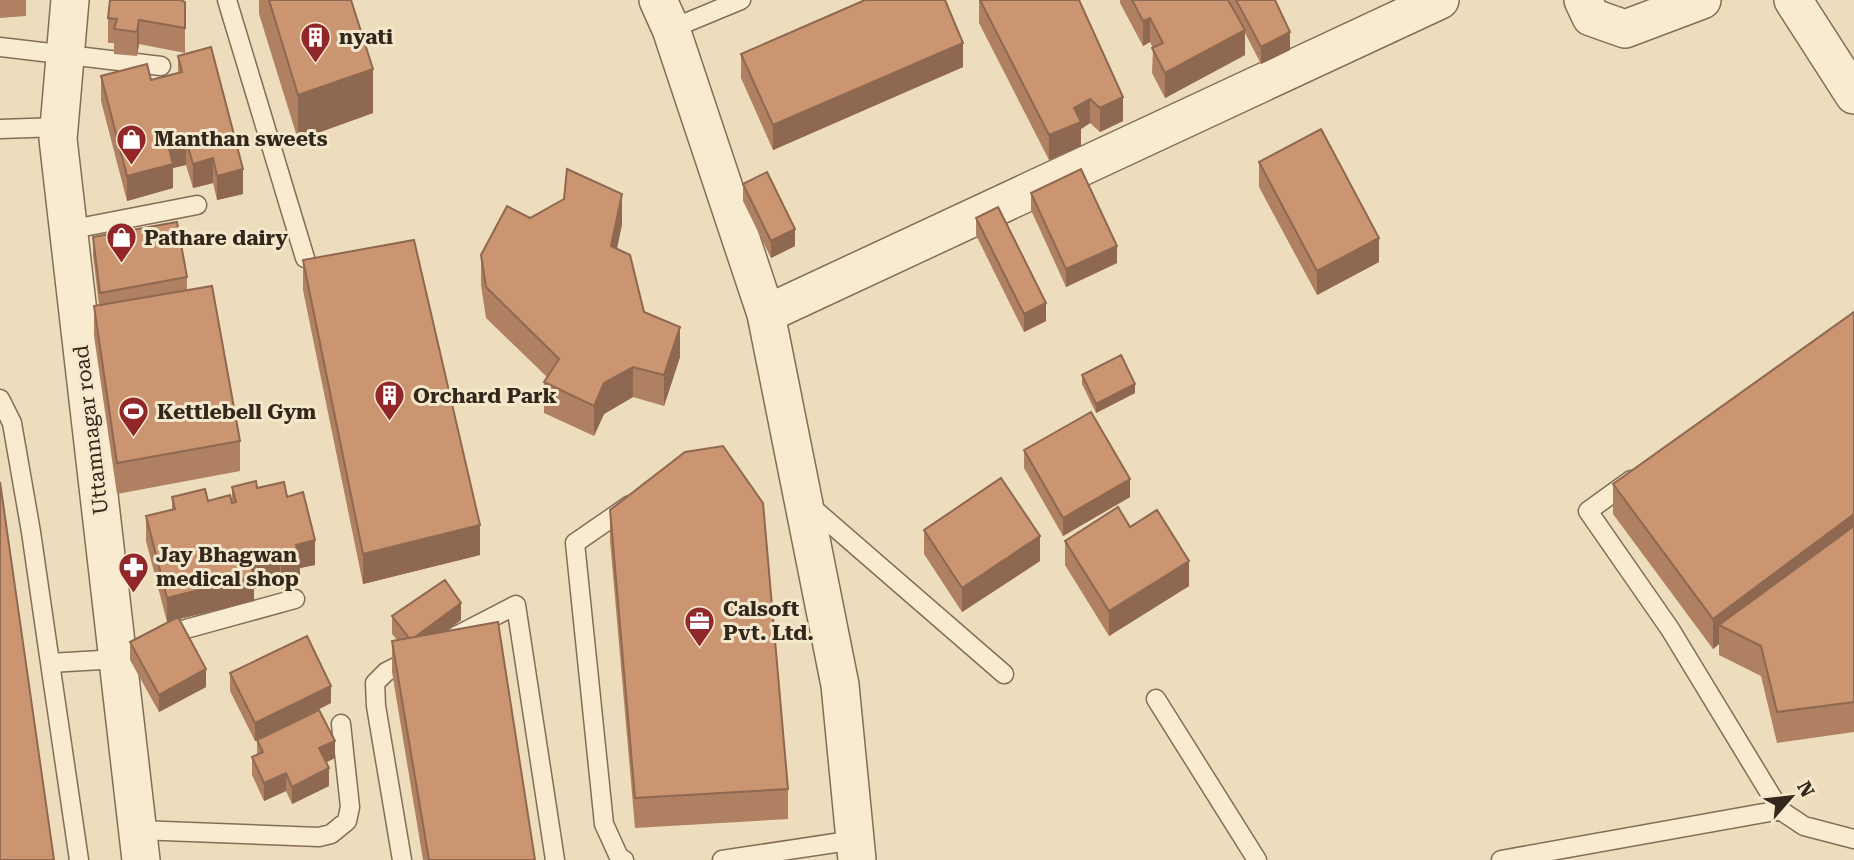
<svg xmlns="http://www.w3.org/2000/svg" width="1854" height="860" font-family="'Roboto Serif',serif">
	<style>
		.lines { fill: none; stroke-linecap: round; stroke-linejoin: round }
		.service-casing { stroke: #846d56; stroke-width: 21 }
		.minor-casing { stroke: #846d56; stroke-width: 40 }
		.service { stroke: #f8ebcf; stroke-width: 18 }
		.minor { stroke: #f8ebcf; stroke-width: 37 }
		.wall { fill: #af8062 }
		.shaded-wall { fill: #8e6850 }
		.building { fill: #cb9572; stroke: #8e6850; stroke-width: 2 }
		.labels { text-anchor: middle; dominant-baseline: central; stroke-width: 6; stroke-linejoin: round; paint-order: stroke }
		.poi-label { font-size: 21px; font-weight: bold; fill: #33261b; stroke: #f4e8cc; text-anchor: start }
		.street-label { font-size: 21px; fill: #33261b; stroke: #f4e8cc }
	</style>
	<rect width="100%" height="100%" fill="#edddbc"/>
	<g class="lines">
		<defs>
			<path id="service" d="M 227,0 L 305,258
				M 671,29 L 741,0
				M 0,47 L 161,66
				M 0,129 L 59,127
				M 68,230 L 197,205
				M 0,399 L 12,423 L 31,532 L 50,663
				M 1631,480 L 1588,511 L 1670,629 L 1780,810 L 1804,826 L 1854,839
				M 808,504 L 1004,674
				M 164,635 L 295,599
				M 456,636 L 516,605 L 555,860
				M 1156,699 L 1257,860
				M 138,830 L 319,837 L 331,834 L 347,821 L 350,807 L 341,724
				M 79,860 L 50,663 L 118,659
				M 402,860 L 376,706 L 375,683 L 386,672 L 412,659
				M 624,860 L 619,857 L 604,824 L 575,543 L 630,505
				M 722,860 L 855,840
				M 1501,860 L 1780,810"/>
			<path id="minor" d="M 70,0 L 58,139 L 141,860
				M 658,0 L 671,29 L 766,314 L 840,685 L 857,860
				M 1583,0 L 1591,17 L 1625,29 L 1702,0
				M 1793,0 L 1854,95
				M 766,314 L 1440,0"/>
		</defs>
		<use href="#service" class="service-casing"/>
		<use href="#minor" class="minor-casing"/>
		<use href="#service" class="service"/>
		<use href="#minor" class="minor"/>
	</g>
	<path class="wall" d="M 0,0 L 26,0 L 26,16 L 0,18 Z
		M 259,0 L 351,0 L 373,113 L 298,140 L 259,14 Z
		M 979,0 L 1079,0 L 1123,121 L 1100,132 L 1090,123 L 1081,129 L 1081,146 L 1049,160 L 979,23 Z
		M 1120,0 L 1275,0 L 1290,50 L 1261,64 L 1245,33 L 1245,55 L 1165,98 L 1152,73 L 1153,48 L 1150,42 L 1143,46 L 1120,3 Z
		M 185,2 L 185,53 L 139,44 L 137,56 L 114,54 L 114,43 L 108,43 L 108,18 Z
		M 741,54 L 963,67 L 773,150 L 741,78 Z
		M 178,56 L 243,194 L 217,200 L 213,183 L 193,188 L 186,165 L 173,168 L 173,188 L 127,201 L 101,101 L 101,76 L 151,80 L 178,73 Z
		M 1259,162 L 1379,262 L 1317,295 L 1259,187 Z
		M 743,184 L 795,246 L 771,258 L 743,201 Z
		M 1031,193 L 1117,263 L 1066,287 L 1031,210 Z
		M 976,218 L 1046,321 L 1024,332 L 976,235 Z
		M 622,224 L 617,249 L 644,312 L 680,357 L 664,406 L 633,397 L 604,414 L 594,436 L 544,413 L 544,382 L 547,377 L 486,318 L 481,285 L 481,255 Z
		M 93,237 L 187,277 L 187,290 L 240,441 L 240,471 L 117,494 L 94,336 L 94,306 L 99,305 L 93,255 Z
		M 303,260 L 480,555 L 363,584 L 303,290 Z
		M 1854,312 L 1854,732 L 1777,743 L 1761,676 L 1719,655 L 1719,644 L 1713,649 L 1613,514 L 1613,484 Z
		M 1082,375 L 1135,393 L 1096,413 L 1082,384 Z
		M 1024,450 L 1130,497 L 1063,536 L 1024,468 Z
		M 232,487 L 257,488 L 287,497 L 315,565 L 300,568 L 300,584 L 281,589 L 280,583 L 254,589 L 254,601 L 179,619 L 206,687 L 159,712 L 130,660 L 130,642 L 167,622 L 146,541 L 146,516 L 172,510 L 172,497 L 232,503 Z
		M 610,510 L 788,789 L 788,819 L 635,828 L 610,540 Z
		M 1130,527 L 1189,586 L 1109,636 L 1065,565 L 1065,541 Z
		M 924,530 L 1040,561 L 962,612 L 924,554 Z
		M 392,616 L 461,620 L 446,632 L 535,860 L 423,860 L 392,672 L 392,641 L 397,640 L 392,634 Z
		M 230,673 L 331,703 L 255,741 L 230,691 Z
		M 257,740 L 335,758 L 326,762 L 329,786 L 292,804 L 286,791 L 264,801 L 252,775 L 252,757 L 257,755 Z"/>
	<path class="shaded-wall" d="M 1150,18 L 1150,42 L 1143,46 L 1143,21 Z
		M 139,20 L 139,44 L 137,56 L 137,32 Z
		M 1245,30 L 1245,55 L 1165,98 L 1165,73 Z
		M 1290,32 L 1290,50 L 1261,64 L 1261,47 Z
		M 963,43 L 963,67 L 773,150 L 773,125 Z
		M 373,69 L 373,113 L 298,140 L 298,95 Z
		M 1123,97 L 1123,121 L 1100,132 L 1100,108 Z
		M 1090,99 L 1090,123 L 1081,129 L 1081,146 L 1049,160 L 1049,135 L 1074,108 Z
		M 186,140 L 186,165 L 173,168 L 173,188 L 127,201 L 127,176 L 168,145 Z
		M 213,158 L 213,183 L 193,188 L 193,164 Z
		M 243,169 L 243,194 L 217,200 L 217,176 Z
		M 622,194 L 622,224 L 611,276 L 611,246 Z
		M 795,229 L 795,246 L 771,258 L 771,241 Z
		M 1379,238 L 1379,262 L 1317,295 L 1317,271 Z
		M 1117,246 L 1117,263 L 1066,287 L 1066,269 Z
		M 1046,303 L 1046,321 L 1024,332 L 1024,314 Z
		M 680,327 L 680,357 L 664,406 L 664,375 Z
		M 633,367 L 633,397 L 604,414 L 594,436 L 594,406 L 604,383 Z
		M 1135,384 L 1135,393 L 1096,413 L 1096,404 Z
		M 1130,479 L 1130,497 L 1063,536 L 1063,518 Z
		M 1854,514 L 1854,545 L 1719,625 L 1719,644 L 1713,649 L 1713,619 Z
		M 480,525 L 480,555 L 363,584 L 363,554 Z
		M 1040,536 L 1040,561 L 962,612 L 962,588 Z
		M 315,540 L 315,565 L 300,568 L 300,584 L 281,589 L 281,565 L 296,545 Z
		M 280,558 L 280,583 L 254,589 L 254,601 L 167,622 L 167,598 L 251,565 Z
		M 1189,561 L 1189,586 L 1109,636 L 1109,611 Z
		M 461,603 L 461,620 L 410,658 L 410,640 Z
		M 206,669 L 206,687 L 159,712 L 159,695 Z
		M 331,686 L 331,703 L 255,741 L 255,723 Z
		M 335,741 L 335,758 L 319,766 L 319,748 Z
		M 329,768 L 329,786 L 292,804 L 292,787 Z
		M 286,773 L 286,791 L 264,801 L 264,783 Z"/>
	<path class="building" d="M 110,0 L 181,0 L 185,2 L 185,28 L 139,20 L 137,32 L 114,29 L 117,19 L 108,18 Z
		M 269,0 L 351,0 L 373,69 L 298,95 Z
		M 865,0 L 945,0 L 963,43 L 773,125 L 741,54 Z
		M 980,0 L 1079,0 L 1123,97 L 1100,108 L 1090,99 L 1074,108 L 1081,122 L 1049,135 Z
		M 1132,0 L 1228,0 L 1245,30 L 1165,73 L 1152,48 L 1163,43 L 1150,18 L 1143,21 Z
		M 1236,0 L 1275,0 L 1290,32 L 1261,47 Z
		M 211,47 L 243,169 L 217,176 L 213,158 L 193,164 L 186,140 L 168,145 L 173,164 L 127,176 L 101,76 L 147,64 L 151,80 L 182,72 L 178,56 Z
		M 1321,129 L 1379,238 L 1317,271 L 1259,162 Z
		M 567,169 L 622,194 L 611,246 L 630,255 L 644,312 L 680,327 L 664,375 L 633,367 L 604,383 L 594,406 L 544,382 L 559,359 L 486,287 L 481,255 L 507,206 L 530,218 L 564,199 Z
		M 1081,169 L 1117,246 L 1066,269 L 1031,193 Z
		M 767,172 L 795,229 L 771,241 L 743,184 Z
		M 998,207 L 1046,303 L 1024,314 L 976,218 Z
		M 177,222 L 187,277 L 100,293 L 93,237 Z
		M 414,240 L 480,525 L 363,554 L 303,260 Z
		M 212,286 L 240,441 L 117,463 L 94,306 Z
		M 1854,312 L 1854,514 L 1713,619 L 1613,484 Z
		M 1121,355 L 1135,384 L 1096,404 L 1082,375 Z
		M 1091,412 L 1130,479 L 1063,518 L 1024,450 Z
		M 723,446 L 763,503 L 788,789 L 635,798 L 610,510 L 685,452 Z
		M 1001,478 L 1040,536 L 962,588 L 924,530 Z
		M 256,481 L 257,488 L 284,482 L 287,497 L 303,492 L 315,540 L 296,545 L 300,560 L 281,565 L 280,558 L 251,565 L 254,576 L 167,598 L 146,516 L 175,509 L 172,497 L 205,489 L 208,501 L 230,495 L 232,503 L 236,502 L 232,487 Z
		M 0,482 L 54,860 L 0,860 Z
		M 1118,507 L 1130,527 L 1157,510 L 1189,561 L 1109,611 L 1065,541 Z
		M 1854,526 L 1854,702 L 1777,712 L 1761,646 L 1719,625 Z
		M 445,580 L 461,603 L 415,637 L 409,638 L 392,616 Z
		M 178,617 L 206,669 L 159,695 L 130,642 Z
		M 498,622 L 535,860 L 429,860 L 392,641 Z
		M 307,636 L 331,686 L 255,723 L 230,673 Z
		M 319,710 L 335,741 L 319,748 L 329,768 L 292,787 L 286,773 L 264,783 L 252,757 L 263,752 L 257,740 Z"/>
	<defs>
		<symbol id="building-pin" viewBox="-11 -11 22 30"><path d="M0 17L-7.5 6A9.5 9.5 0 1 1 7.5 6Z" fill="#92272a" stroke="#f4e8cc"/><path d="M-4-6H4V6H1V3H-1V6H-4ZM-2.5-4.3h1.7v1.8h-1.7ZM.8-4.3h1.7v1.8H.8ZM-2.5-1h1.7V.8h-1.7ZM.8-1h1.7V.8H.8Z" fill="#fff"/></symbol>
		<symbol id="shop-pin" viewBox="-11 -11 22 30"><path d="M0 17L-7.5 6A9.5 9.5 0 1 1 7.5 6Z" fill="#92272a" stroke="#f4e8cc"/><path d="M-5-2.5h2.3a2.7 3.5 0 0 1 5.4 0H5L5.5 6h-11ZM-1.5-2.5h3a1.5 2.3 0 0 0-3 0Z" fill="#fff"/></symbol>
		<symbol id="stadium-pin" viewBox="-11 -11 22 30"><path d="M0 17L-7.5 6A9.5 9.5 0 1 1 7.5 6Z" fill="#92272a" stroke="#f4e8cc"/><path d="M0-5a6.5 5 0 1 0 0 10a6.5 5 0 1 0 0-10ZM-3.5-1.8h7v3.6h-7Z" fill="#fff"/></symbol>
		<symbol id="pharmacy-pin" viewBox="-11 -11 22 30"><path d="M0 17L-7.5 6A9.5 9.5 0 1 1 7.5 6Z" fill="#92272a" stroke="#f4e8cc"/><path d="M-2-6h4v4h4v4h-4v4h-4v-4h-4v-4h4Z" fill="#fff"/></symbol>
		<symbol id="office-pin" viewBox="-11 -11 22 30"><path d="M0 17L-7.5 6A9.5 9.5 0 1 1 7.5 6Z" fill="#92272a" stroke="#f4e8cc"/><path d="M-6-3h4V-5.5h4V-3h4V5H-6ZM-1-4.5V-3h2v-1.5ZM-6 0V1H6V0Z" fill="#fff"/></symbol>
	</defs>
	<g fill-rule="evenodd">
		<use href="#building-pin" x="298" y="20" width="35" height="47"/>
		<use href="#shop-pin" x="114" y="122" width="35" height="47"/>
		<use href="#shop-pin" x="104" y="220" width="35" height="47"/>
		<use href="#building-pin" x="372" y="378" width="35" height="47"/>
		<use href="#stadium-pin" x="116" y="394" width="35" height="47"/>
		<use href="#pharmacy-pin" x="116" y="550" width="35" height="47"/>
		<use href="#office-pin" x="682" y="604" width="35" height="47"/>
	</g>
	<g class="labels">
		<g class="poi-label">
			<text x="339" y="37">nyati</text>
			<text x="154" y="139">Manthan sweets</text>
			<text x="144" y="238">Pathare dairy</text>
			<text x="413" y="396">Orchard Park</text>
			<text x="157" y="412">Kettlebell Gym</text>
			<text x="156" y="555">Jay Bhagwan<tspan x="156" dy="24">medical shop</tspan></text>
			<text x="723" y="609">Calsoft<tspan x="723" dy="24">Pvt. Ltd.</tspan></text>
		</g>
		<g class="street-label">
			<text transform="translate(91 430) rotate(-97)">Uttamnagar road</text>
		</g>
	</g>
	<g transform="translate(1791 797) rotate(62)" stroke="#f4e8cc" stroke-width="5" paint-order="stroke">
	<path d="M0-5L12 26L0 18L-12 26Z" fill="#33261b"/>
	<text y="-10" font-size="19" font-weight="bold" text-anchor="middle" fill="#33261b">N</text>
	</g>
</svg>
